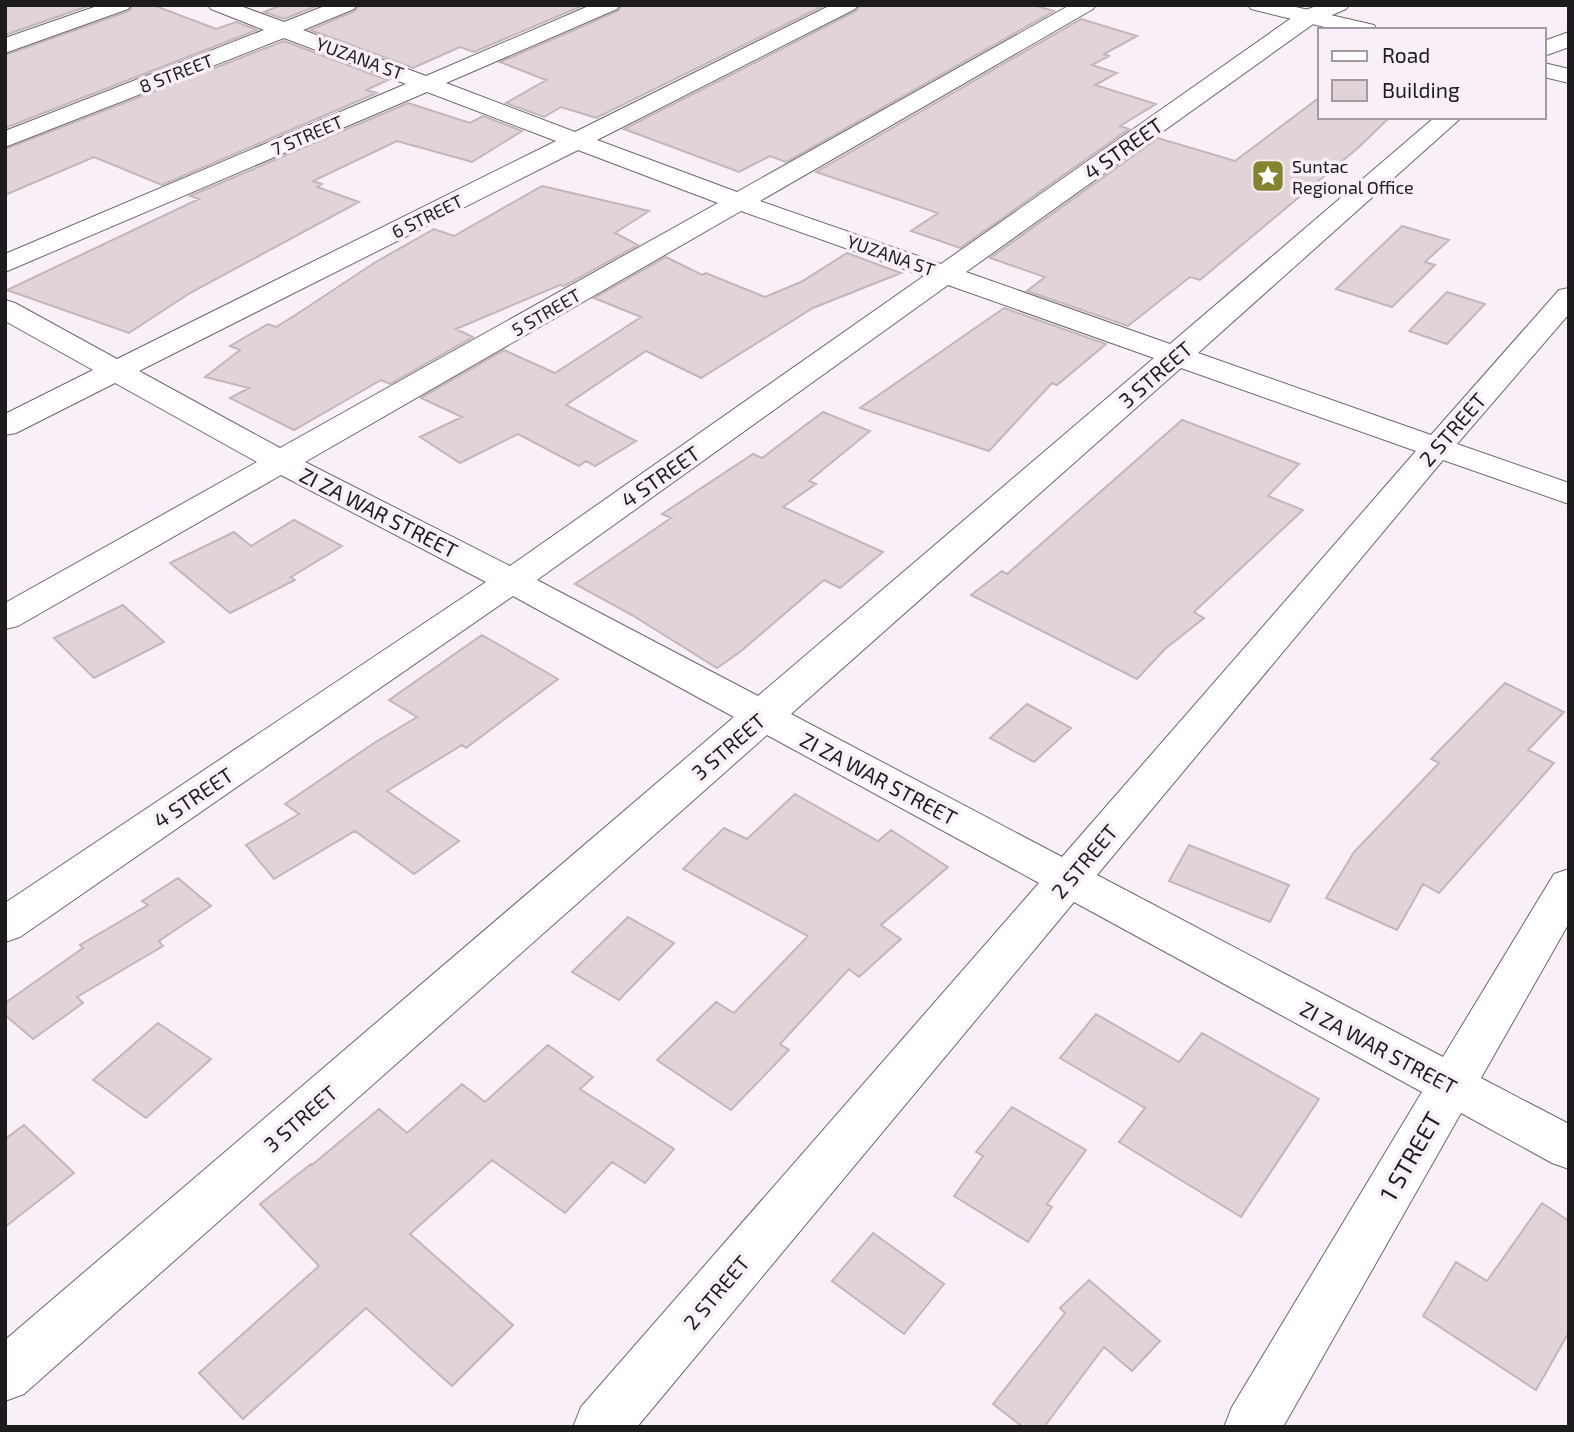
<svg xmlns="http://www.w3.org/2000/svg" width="1574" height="1432" font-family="'Exo 2',sans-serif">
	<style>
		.building { fill: #e1d3d8; stroke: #c3b6ba; stroke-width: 2 }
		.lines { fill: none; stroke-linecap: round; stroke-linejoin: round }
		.street-casing { stroke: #6f676f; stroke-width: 2 }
		.primary-casing { stroke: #6f676f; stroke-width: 2 }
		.street { fill: #fff; fill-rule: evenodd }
		.primary { fill: #fff; fill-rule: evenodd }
		.labels { text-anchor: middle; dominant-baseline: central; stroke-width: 7; stroke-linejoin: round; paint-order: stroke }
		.far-street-label { font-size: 18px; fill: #1e1b1e; stroke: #f9eff9 }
		.far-poi-label { font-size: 18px; fill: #1e1b1e; stroke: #f9eff9; text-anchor: start }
		.street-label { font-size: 21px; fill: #1e1b1e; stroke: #f9eff9 }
		.near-street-label { font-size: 24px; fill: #1e1b1e; stroke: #f9eff9 }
	</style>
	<rect width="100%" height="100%" fill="#f9eff9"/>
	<path class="building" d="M 5,5 L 91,5 L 5,35 Z
		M 133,5 L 153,5 L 216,29 L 236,22 L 257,30 L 5,128 L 5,55 L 129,11 Z
		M 281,5 L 319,5 L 284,19 L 264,12 Z
		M 359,5 L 584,5 L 474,52 L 460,47 L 413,68 L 310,30 L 355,11 Z
		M 622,5 L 825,5 L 596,118 L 561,107 L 544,117 L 506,103 L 546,80 L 500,62 L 618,11 Z
		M 860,5 L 1033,5 L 1054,11 L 786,162 L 770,156 L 739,172 L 624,129 L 856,11 Z
		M 1081,19 L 1137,36 L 1104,54 L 1109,56 L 1092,65 L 1117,73 L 1095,85 L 1156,104 L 1120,126 L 1129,129 L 960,248 L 911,231 L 938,213 L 816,172 Z
		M 284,41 L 388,80 L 366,90 L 377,93 L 162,185 L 94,157 L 5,195 L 5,149 Z
		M 1320,97 L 1320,117 L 1390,117 L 1359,147 L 1200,280 L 1190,277 L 1128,326 L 1027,291 L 1045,277 L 990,258 L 1158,138 L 1235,161 Z
		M 408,103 L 470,123 L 483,116 L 522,131 L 472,162 L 397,141 L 313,181 L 322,184 L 317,187 L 359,202 L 190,293 L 129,333 L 7,290 L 199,199 L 190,196 Z
		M 542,186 L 649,211 L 615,233 L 638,245 L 564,286 L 560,285 L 456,329 L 473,337 L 390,384 L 381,380 L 294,430 L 230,398 L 249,388 L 205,377 L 240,350 L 230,346 L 268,324 L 276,327 L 294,316 L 374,263 L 434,229 L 454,236 Z
		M 1402,226 L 1449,240 L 1425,262 L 1435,265 L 1392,307 L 1336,289 Z
		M 847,253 L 901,273 L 813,308 L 701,378 L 646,351 L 566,405 L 636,441 L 595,466 L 586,461 L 579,466 L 518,434 L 460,463 L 420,437 L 462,417 L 421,398 L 504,350 L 555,373 L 641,317 L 594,298 L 666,257 L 702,275 L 706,273 L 765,297 L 801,282 Z
		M 1447,292 L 1485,304 L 1447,344 L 1409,331 Z
		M 1004,308 L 1106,344 L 1057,385 L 1052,383 L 989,451 L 860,408 Z
		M 823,412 L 870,431 L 809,481 L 816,484 L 783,507 L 883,552 L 840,588 L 824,580 L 740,652 L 717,668 L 632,615 L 575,584 L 671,518 L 662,514 L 753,454 L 762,458 Z
		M 1182,420 L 1299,464 L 1268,496 L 1303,510 L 1194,612 L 1204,618 L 1165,649 L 1137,679 L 971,595 L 1002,571 L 1007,574 Z
		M 294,520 L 342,546 L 291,577 L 295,580 L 230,613 L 170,563 L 234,532 L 251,546 Z
		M 123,605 L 164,642 L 94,678 L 54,638 Z
		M 482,635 L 558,679 L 466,748 L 462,745 L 387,791 L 459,841 L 414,874 L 355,831 L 274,879 L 246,845 L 299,814 L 285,804 L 374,743 L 417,717 L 389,700 Z
		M 1505,683 L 1564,712 L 1528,750 L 1554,763 L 1439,893 L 1423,884 L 1397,930 L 1326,898 L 1354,852 L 1439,763 L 1431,759 Z
		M 1027,704 L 1071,728 L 1034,762 L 990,738 Z
		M 795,794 L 878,841 L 891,830 L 948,867 L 881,925 L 901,939 L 859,977 L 849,969 L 780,1044 L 789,1050 L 731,1110 L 657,1060 L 716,1002 L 734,1013 L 808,936 L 683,869 L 724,828 L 747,839 Z
		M 1189,845 L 1289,885 L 1270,922 L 1169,881 Z
		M 178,878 L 211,906 L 159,941 L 163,946 L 77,997 L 83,1003 L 33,1039 L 5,1015 L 5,1003 L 83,948 L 80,945 L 148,905 L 142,901 Z
		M 628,917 L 674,943 L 619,1000 L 572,972 Z
		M 1096,1014 L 1179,1062 L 1202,1033 L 1319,1099 L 1241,1217 L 1119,1142 L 1145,1108 L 1060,1058 Z
		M 158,1023 L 211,1059 L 146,1118 L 93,1080 Z
		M 548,1045 L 593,1077 L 580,1089 L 674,1149 L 645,1183 L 612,1162 L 565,1213 L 492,1160 L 410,1234 L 513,1325 L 452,1386 L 366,1308 L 243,1419 L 199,1373 L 319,1266 L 260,1204 L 311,1164 L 312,1165 L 379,1109 L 407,1133 L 462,1084 L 485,1102 Z
		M 1012,1107 L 1086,1150 L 1047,1204 L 1052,1207 L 1028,1242 L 954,1196 L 983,1156 L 976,1152 Z
		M 24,1125 L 74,1173 L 5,1227 L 5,1139 Z
		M 1542,1203 L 1569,1221 L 1569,1332 L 1536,1390 L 1423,1316 L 1456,1262 L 1487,1281 Z
		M 873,1233 L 944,1284 L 904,1334 L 832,1281 Z
		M 1089,1280 L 1160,1341 L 1132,1371 L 1104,1347 L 1044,1427 L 1023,1427 L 993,1404 L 1065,1313 L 1060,1308 Z"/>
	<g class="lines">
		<defs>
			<path id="street" d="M 100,5 L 131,5 L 128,9 L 5,53 L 5,38 Z
				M 208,5 L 238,5 L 284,22 L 327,5 L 357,5 L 354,9 L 303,30 L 426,76 L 591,5 L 620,5 L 617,9 L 446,83 L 575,132 L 831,5 L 858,5 L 855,9 L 597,140 L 737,192 L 1070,5 L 1096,5 L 1093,9 L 760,201 L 941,264 L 1300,12 L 1319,5 L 1349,5 L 1346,9 L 1316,22 L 966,272 L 1170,344 L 1435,117 L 1462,117 L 1198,353 L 1431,435 L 1559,290 L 1569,288 L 1569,314 L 1457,444 L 1569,483 L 1569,504 L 1443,460 L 1097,875 L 1443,1057 L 1554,874 L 1569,869 L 1569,923 L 1481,1078 L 1569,1124 L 1569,1169 L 1552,1163 L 1461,1113 L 1283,1427 L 1224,1427 L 1232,1407 L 1422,1092 L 1074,902 L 637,1427 L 573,1427 L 581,1407 L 1039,883 L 767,735 L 24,1394 L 5,1401 L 5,1340 L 734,717 L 513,596 L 20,937 L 5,942 L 5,903 L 486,582 L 281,475 L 18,626 L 5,629 L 5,603 L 257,462 L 115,383 L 16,433 L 5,435 L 5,414 L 93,370 L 5,321 L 5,300 L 15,303 L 117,359 L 556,141 L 427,92 L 5,272 L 5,254 L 406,84 L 284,38 L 5,147 L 5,131 L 264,30 L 211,9 ZM 578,150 L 718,203 L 280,448 L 139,371 ZM 741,211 L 924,276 L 510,566 L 305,462 ZM 948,285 L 1154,358 L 758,696 L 537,580 ZM 1181,368 L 1416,451 L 1062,857 L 791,714 Z
				M 1569,32 L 1569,47 L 1544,56 L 1544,41 Z"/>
			<path id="primary" d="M 1248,5 L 1287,5 L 1374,25 L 1377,30 L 1337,30 L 1251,9 Z
				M 1544,63 L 1569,69 L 1569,83 L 1544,77 Z"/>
		</defs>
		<use href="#street" class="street-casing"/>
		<use href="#primary" class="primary-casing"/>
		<use href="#street" class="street"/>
		<use href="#primary" class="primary"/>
	</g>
	<defs>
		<symbol id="sight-square" viewBox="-11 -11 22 22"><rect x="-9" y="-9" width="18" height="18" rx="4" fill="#83842e" stroke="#f9eff9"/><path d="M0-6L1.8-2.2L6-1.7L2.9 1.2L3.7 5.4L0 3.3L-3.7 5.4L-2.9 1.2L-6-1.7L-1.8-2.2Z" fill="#fff"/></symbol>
	</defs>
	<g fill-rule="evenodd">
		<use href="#sight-square" x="1249" y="157" width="38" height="38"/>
	</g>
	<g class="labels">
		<g class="far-street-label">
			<text transform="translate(360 58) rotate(20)">YUZANA ST</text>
			<text transform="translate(176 73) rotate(-21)">8 STREET</text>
			<text transform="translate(307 135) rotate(-23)">7 STREET</text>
			<text transform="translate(427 216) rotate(-26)">6 STREET</text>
			<text transform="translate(891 255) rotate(19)">YUZANA ST</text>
			<text transform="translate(546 312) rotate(-30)">5 STREET</text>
		</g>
		<g class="far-poi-label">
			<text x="1292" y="166">Suntac<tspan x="1292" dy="21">Regional Office</tspan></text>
		</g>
		<g class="street-label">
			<text transform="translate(1123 148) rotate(-35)">4 STREET</text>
			<text transform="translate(1155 374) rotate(-41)">3 STREET</text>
			<text transform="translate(1452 429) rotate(-49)">2 STREET</text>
			<text transform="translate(660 476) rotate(-35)">4 STREET</text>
			<text transform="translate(379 512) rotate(27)">ZI ZA WAR STREET</text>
			<text transform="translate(728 746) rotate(-41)">3 STREET</text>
			<text transform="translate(879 778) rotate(28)">ZI ZA WAR STREET</text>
			<text transform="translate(193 797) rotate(-34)">4 STREET</text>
			<text transform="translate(1084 861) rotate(-50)">2 STREET</text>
			<text transform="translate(1379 1047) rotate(28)">ZI ZA WAR STREET</text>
			<text transform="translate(300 1118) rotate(-41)">3 STREET</text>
			<text transform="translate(716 1292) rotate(-50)">2 STREET</text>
		</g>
		<g class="near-street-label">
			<text transform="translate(1410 1156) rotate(-60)">1 STREET</text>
		</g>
	</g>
	<rect width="1574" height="1432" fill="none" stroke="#1e1b1e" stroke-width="14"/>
	<rect x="1318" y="28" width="228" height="91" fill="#f9eff9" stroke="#a19aa1" stroke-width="2"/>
	<rect x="1332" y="51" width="35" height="10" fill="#ffffff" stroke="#a19aa1" stroke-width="2"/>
	<text x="1382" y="63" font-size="21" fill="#1e1b1e">Road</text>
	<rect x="1332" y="80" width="35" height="21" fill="#e1d3d8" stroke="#a19aa1" stroke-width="2"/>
	<text x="1382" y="98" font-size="21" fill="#1e1b1e">Building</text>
</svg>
